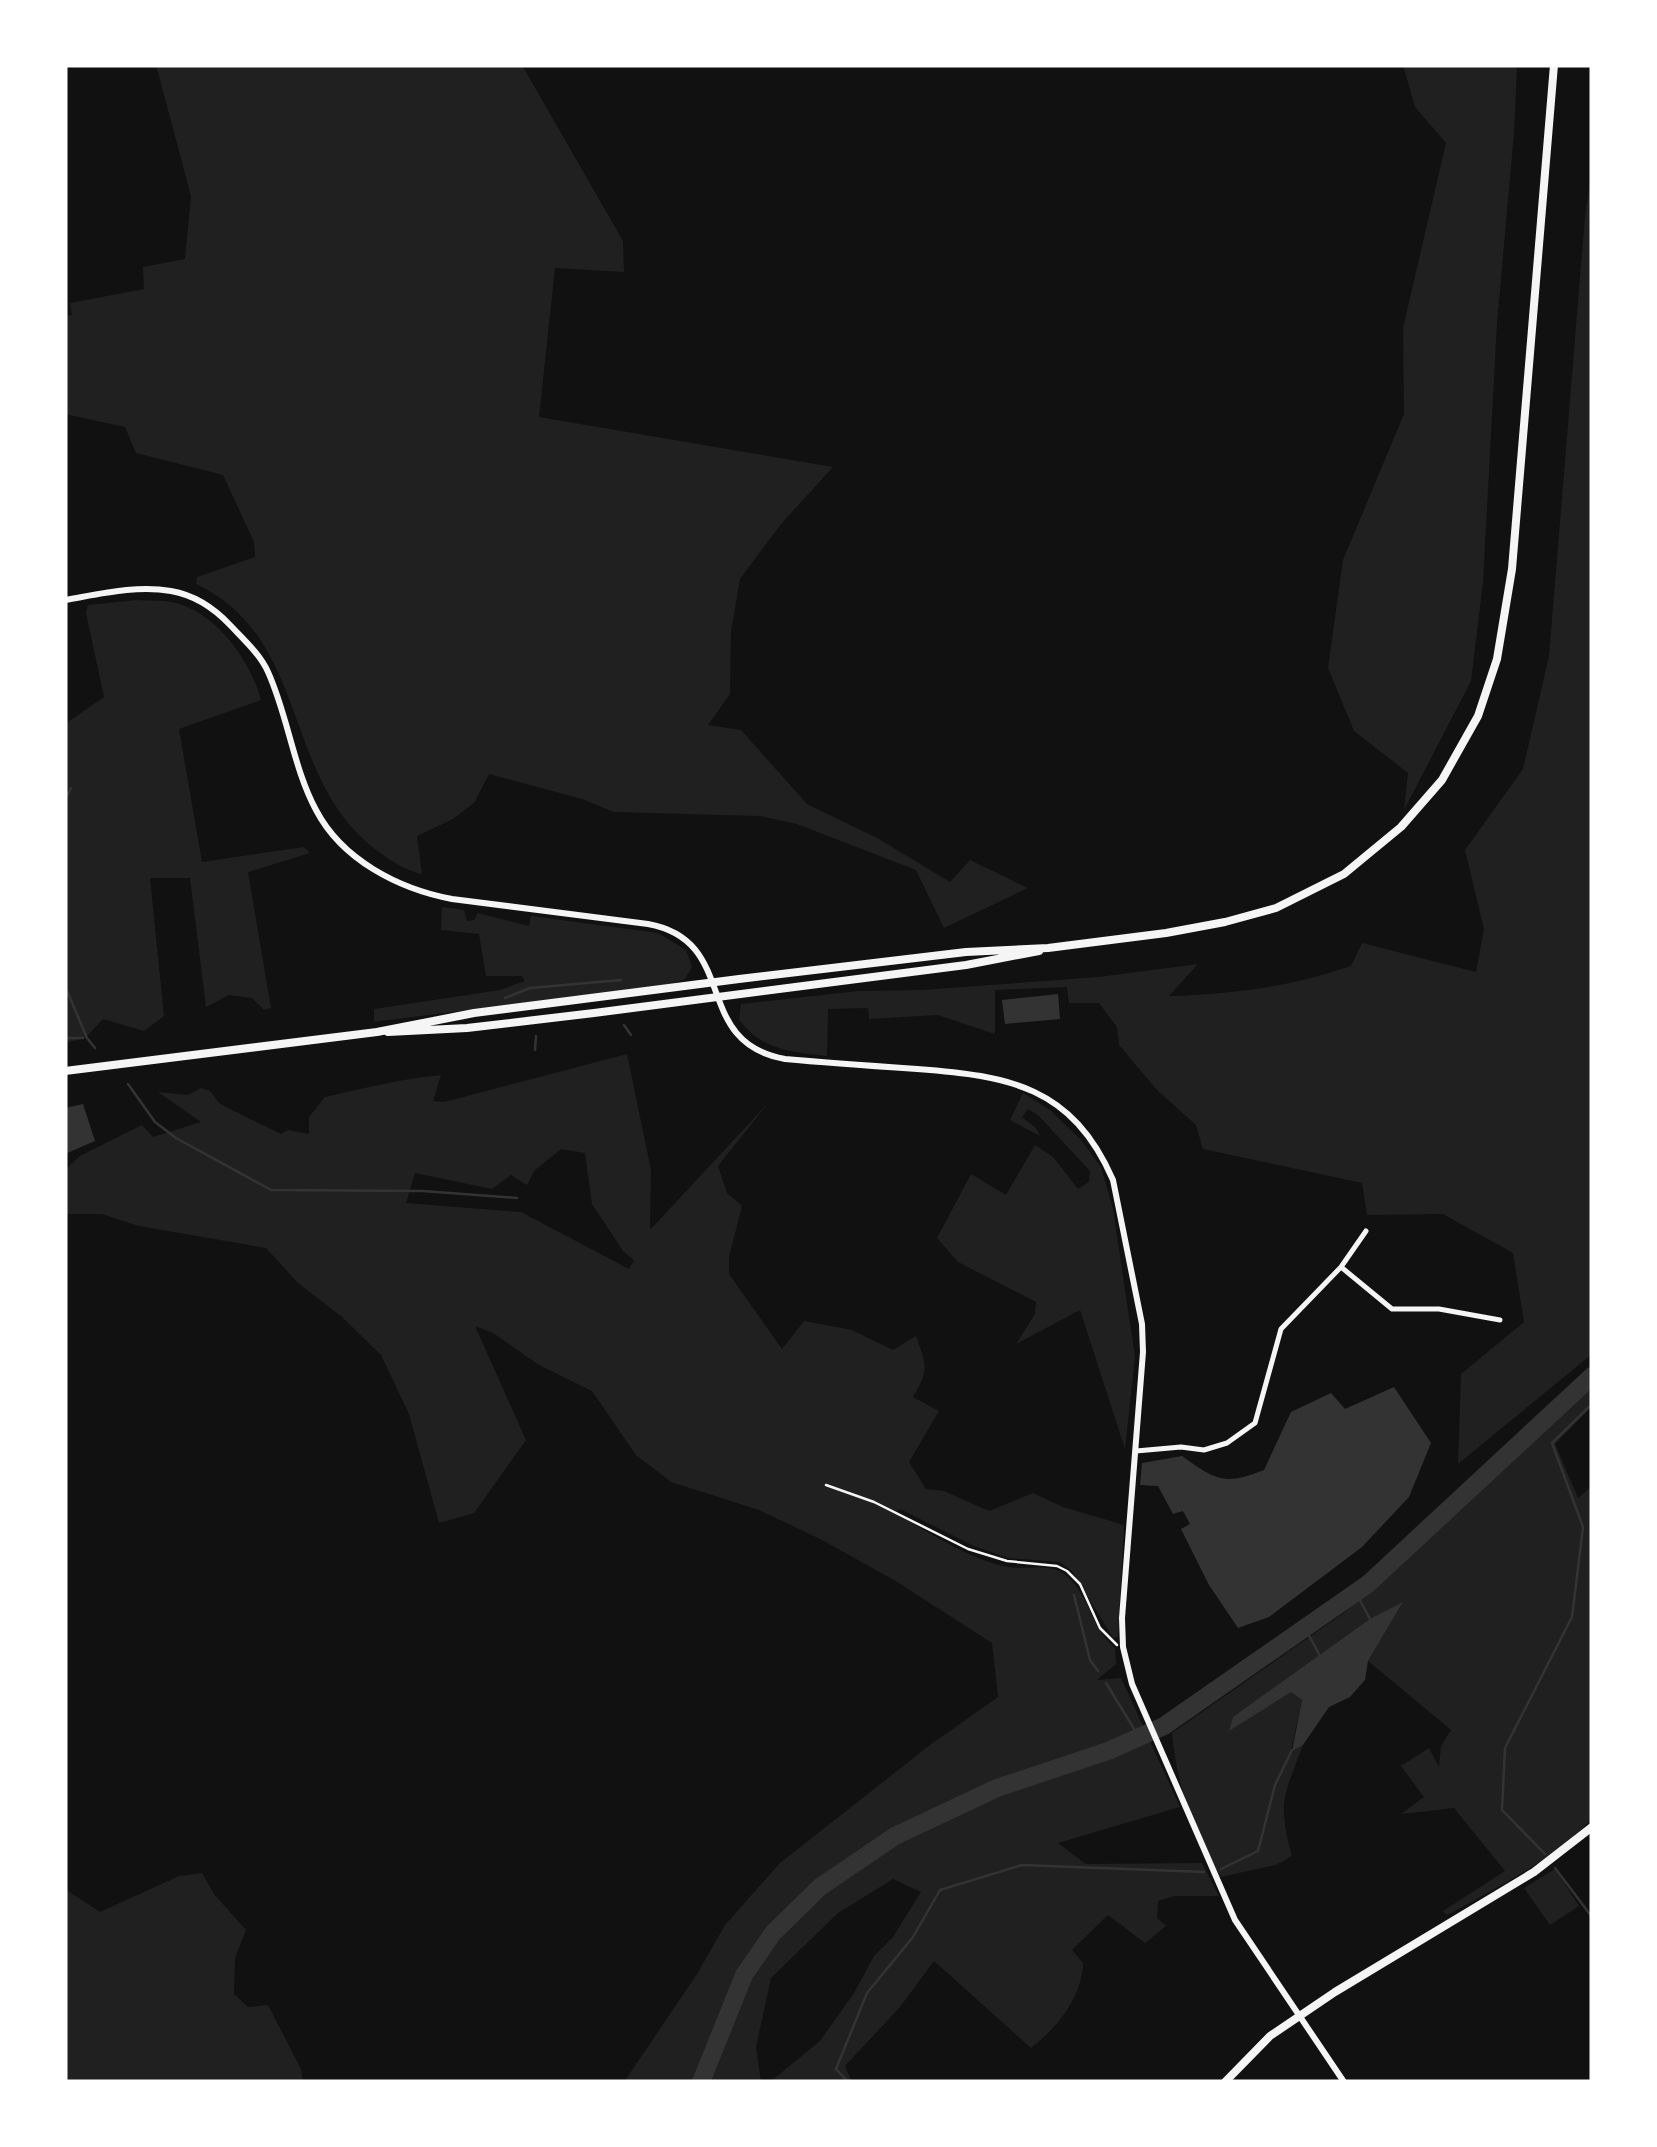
<svg xmlns="http://www.w3.org/2000/svg" width="1657" height="2147" font-family="Karla,sans-serif">
	<style>
		.green { fill: #202020; fill-rule: evenodd }
		.water { fill: #333 }
		.lines { fill: none; stroke-linecap: round; stroke-linejoin: round }
		.stream { stroke: #333; stroke-width: 2.5 }
		.river { stroke: #333; stroke-width: 18 }
		.path { stroke: #f5f5f5; stroke-width: 2.5 }
		.minor { stroke: #f5f5f5; stroke-width: 5 }
		.tertiary { stroke: #f5f5f5; stroke-width: 6 }
		.secondary { stroke: #f5f5f5; stroke-width: 8 }
	</style>
	<rect width="100%" height="100%" fill="#111"/>
	<path class="green" d="M 156,65 L 522,65 L 623,241 L 624,272 L 555,268 L 539,417 L 833,467 L 781,524 L 740,579 L 731,632 L 730,694 L 708,725 L 741,730 L 807,804 L 879,839 L 950,882 L 970,860 L 1028,888 L 944,928 L 916,870 L 797,824 L 760,816 L 614,812 L 582,799 L 489,774 L 474,803 L 453,819 L 417,836 L 422,874 C 406,871 388,859 375,849 C 281,777 310,637 196,584 L 197,577 L 255,557 L 254,542 L 223,475 L 136,453 L 125,427 L 65,414 L 65,316 L 72,315 L 70,303 L 144,289 L 143,267 L 185,259 L 191,196 Z
		M 1403,65 L 1517,65 L 1514,133 L 1497,323 L 1483,582 L 1471,681 L 1404,810 L 1408,773 L 1354,731 L 1328,668 L 1343,560 L 1404,414 L 1403,328 L 1446,143 L 1415,107 Z
		M 1592,170 L 1592,1354 L 1458,1464 L 1461,1374 L 1524,1322 L 1513,1253 L 1443,1214 L 1367,1215 L 1362,1183 L 1203,1149 L 1196,1125 L 1157,1090 L 1119,1045 L 1117,1027 L 1099,1003 L 1069,1003 L 1067,987 L 995,990 L 995,1034 L 938,1015 L 869,1019 L 868,1008 L 828,1009 L 827,1056 C 790,1052 763,1050 739,1020 L 741,1004 L 859,991 L 922,990 L 1099,977 L 1198,964 L 1169,996 C 1230,995 1293,986 1351,966 L 1362,943 L 1476,972 L 1484,929 L 1465,850 L 1523,769 L 1549,656 L 1585,217 Z
		M 137,600 C 149,601 164,600 176,603 C 217,614 251,661 261,700 L 179,729 L 202,862 L 304,847 L 310,853 L 248,872 L 271,1008 L 264,1010 L 252,998 L 229,995 L 206,1007 L 190,878 L 150,878 L 164,1016 L 144,1031 L 103,1019 L 85,1038 L 65,1043 L 65,724 L 104,697 L 86,613 L 88,605 Z
		M 442,907 L 464,910 L 467,921 L 474,920 L 478,913 L 529,926 L 531,916 L 658,933 L 686,950 L 692,967 L 685,979 L 671,984 L 374,1022 L 374,1009 L 500,990 L 525,981 L 522,976 L 486,976 L 479,934 L 441,930 Z
		M 627,1054 L 651,1170 L 650,1230 L 769,1102 L 718,1166 L 727,1193 L 742,1206 L 729,1257 L 729,1274 L 782,1349 L 804,1321 L 852,1330 L 893,1350 L 916,1336 C 926,1365 930,1369 913,1397 L 939,1411 L 909,1462 L 926,1489 L 944,1491 L 989,1511 L 1033,1493 L 1063,1507 L 1124,1525 L 1118,1637 L 1113,1638 L 1072,1571 L 1060,1562 L 1008,1558 L 974,1546 L 900,1509 L 894,1513 C 930,1532 967,1559 1008,1567 C 1027,1570 1053,1562 1068,1577 C 1090,1598 1091,1627 1115,1648 L 1116,1664 L 1097,1680 L 1121,1678 L 1180,1807 L 1058,1843 L 1086,1864 L 1202,1863 L 1219,1896 L 1174,1896 L 1158,1901 L 1157,1918 L 1166,1926 L 1145,1943 L 1108,1915 L 1072,1950 L 1083,1963 C 1082,1997 1057,2028 1031,2048 L 934,1961 L 900,2007 L 845,2066 L 852,2082 L 770,2082 L 820,2041 L 854,1993 L 874,1956 L 893,1937 L 921,1892 L 893,1879 L 838,1913 L 771,1978 L 756,2047 L 761,2082 L 624,2082 L 697,1974 L 725,1925 L 780,1863 L 930,1745 L 998,1697 L 992,1643 L 894,1580 L 822,1540 L 759,1510 L 671,1482 L 636,1455 L 592,1391 L 539,1365 L 493,1333 L 475,1326 L 526,1440 L 474,1513 L 439,1523 L 409,1414 L 381,1355 L 342,1317 L 297,1282 L 266,1248 L 139,1226 L 102,1214 L 65,1214 L 65,1170 L 80,1156 L 142,1125 L 153,1137 L 201,1122 L 158,1092 L 188,1095 L 201,1088 L 210,1091 L 220,1104 L 281,1134 L 288,1130 L 309,1134 L 309,1117 L 325,1097 C 364,1088 401,1079 441,1075 L 433,1101 L 444,1102 ZM 561,1149 L 585,1153 L 592,1204 L 623,1251 L 634,1260 L 629,1269 L 521,1212 L 406,1203 L 415,1173 L 492,1189 L 511,1175 L 527,1185 L 534,1171 Z
		M 1023,1093 L 1050,1110 L 1081,1140 L 1101,1167 L 1113,1209 L 1135,1357 L 1125,1449 L 1080,1310 L 1016,1344 L 1035,1314 L 1036,1302 L 958,1262 L 937,1238 L 971,1174 L 1006,1195 L 1035,1145 L 1053,1157 L 1078,1189 L 1089,1182 L 1090,1171 L 1038,1115 L 1028,1109 L 1022,1117 L 1036,1128 L 1040,1136 L 1010,1120 Z
		M 1592,1379 L 1592,1406 L 1555,1444 L 1578,1498 L 1592,1486 L 1592,1819 C 1552,1860 1497,1888 1447,1915 L 1443,1911 L 1505,1871 L 1454,1808 L 1401,1814 L 1424,1797 L 1401,1766 L 1429,1748 L 1439,1767 L 1441,1746 L 1451,1730 L 1368,1661 L 1402,1604 L 1291,1692 L 1302,1700 L 1291,1750 L 1303,1745 C 1284,1796 1277,1801 1292,1856 L 1276,1865 L 1221,1877 C 1194,1836 1176,1782 1172,1733 L 1345,1612 L 1461,1510 Z
		M 1555,1869 L 1579,1906 L 1550,1925 L 1524,1888 Z
		M 202,1873 L 214,1894 L 246,1930 L 235,1958 L 234,1994 L 248,2007 L 268,2005 L 301,2069 L 303,2082 L 65,2082 L 65,1889 L 100,1912 L 179,1876 Z"/>
	<path class="water" d="M 1058,994 L 1060,1019 L 1005,1024 L 1002,1000 Z
		M 83,1104 L 95,1141 L 65,1154 L 65,1108 Z
		M 1394,1387 L 1431,1443 L 1409,1497 L 1362,1547 L 1269,1617 L 1238,1628 L 1209,1585 L 1181,1529 L 1190,1524 L 1183,1511 L 1173,1514 L 1158,1486 L 1140,1485 L 1142,1463 L 1182,1456 C 1216,1480 1223,1486 1264,1470 L 1291,1412 L 1331,1393 L 1345,1409 Z
		M 1403,1602 L 1368,1661 L 1365,1680 L 1350,1697 L 1329,1707 L 1303,1745 L 1292,1751 L 1302,1700 L 1291,1692 L 1229,1731 L 1233,1717 L 1370,1619 Z"/>
	<g class="lines">
		<path class="stream" d="M 65,800 L 71,788
			M 65,986 L 87,1038 L 95,1048
			M 505,998 L 530,988 L 621,980
			M 624,1025 L 631,1035
			M 65,1038 L 83,1038
			M 535,1050 L 536,1036
			M 128,1084 L 155,1122 L 176,1138 L 271,1190 L 423,1191 L 517,1198
			M 1356,1593 L 1370,1619
			M 1074,1595 L 1090,1660 L 1098,1671
			M 1305,1628 L 1320,1656
			M 1106,1683 L 1139,1737
			M 1545,1854 L 1502,1810 L 1505,1748 L 1572,1617 L 1583,1527 L 1552,1443 L 1592,1404
			M 1555,1868 L 1592,1917
			M 1221,1869 L 1258,1851 L 1275,1785 L 1292,1750
			M 848,2082 L 836,2069 L 867,1993 L 913,1937 L 940,1890 L 1022,1865 L 1204,1872"/>
		<path class="river" d="M 701,2082 L 744,1975 L 773,1933 L 820,1887 L 895,1836 L 997,1788 L 1108,1751 L 1164,1726 L 1368,1584 L 1592,1376"/>
		<path class="path" d="M 826,1485 L 874,1502 L 968,1549 L 1007,1561 L 1057,1566 L 1067,1571 L 1080,1584 L 1100,1628 L 1117,1645"/>
		<path class="minor" d="M 1341,1267 L 1392,1309 L 1439,1309 L 1500,1320
			M 1136,1451 L 1181,1447 L 1204,1450 L 1227,1443 L 1255,1423 L 1281,1329 L 1341,1267 L 1366,1231"/>
		<path class="tertiary" d="M 65,600 C 100,594 136,585 171,591 C 194,595 214,608 230,625 C 243,639 260,654 268,672 C 288,716 293,767 316,810 C 342,860 399,889 452,899 L 648,924 C 741,941 690,1042 785,1059 C 829,1063 873,1066 917,1069 C 1009,1076 1072,1086 1113,1180 L 1142,1324 L 1143,1352 L 1122,1618 L 1123,1647 L 1132,1684 L 1235,1920 L 1344,2082"/>
		<path class="secondary" d="M 388,1032 L 467,1028 L 594,1013 L 966,965 L 1039,951
			M 65,1071 L 377,1032 L 474,1013 L 739,979 L 966,952 L 1048,948 L 1166,933 L 1225,922 L 1276,908 L 1344,874 L 1401,827 L 1442,780 L 1478,716 L 1497,659 L 1512,569 L 1554,65
			M 1225,2082 L 1270,2036 L 1335,1992 L 1534,1872 L 1592,1827"/>
	</g>
	<rect width="1657" height="2147" fill="none" stroke="#ffffff" stroke-width="135"/>
</svg>
